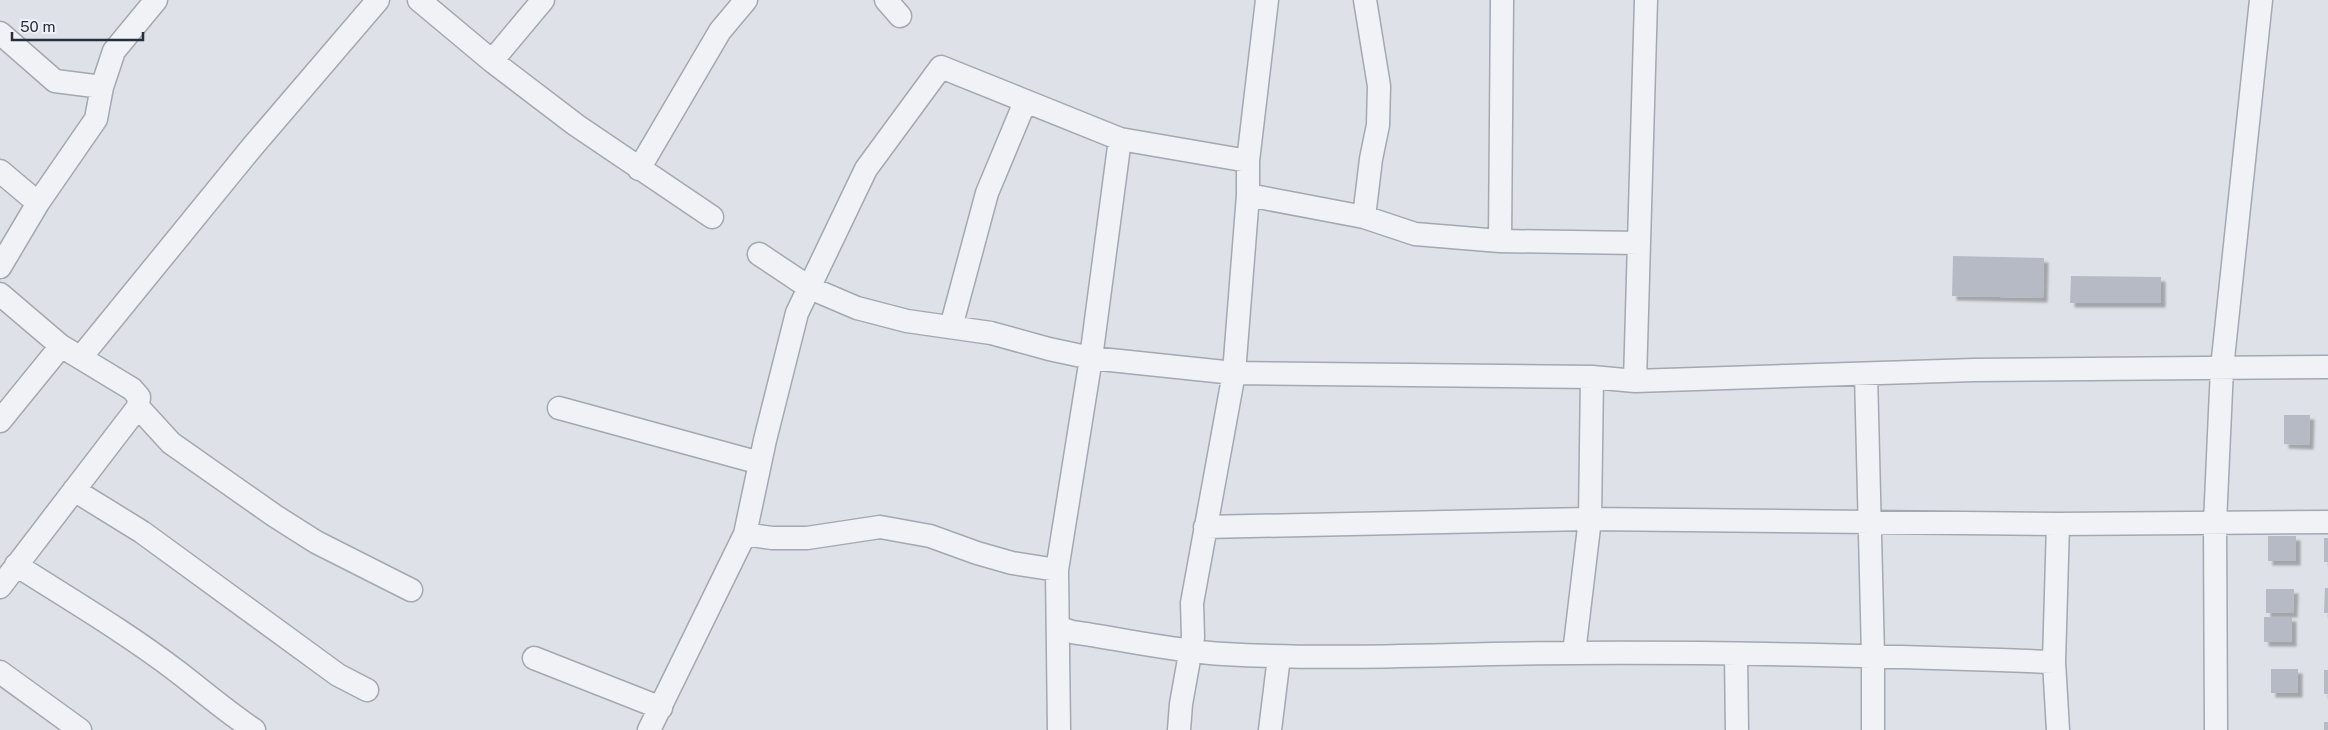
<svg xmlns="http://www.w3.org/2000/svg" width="2328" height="730" font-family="'Public Sans',sans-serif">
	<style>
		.building { fill: #b5bac4; filter: url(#shadow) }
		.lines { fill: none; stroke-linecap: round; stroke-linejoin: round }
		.minor-casing { stroke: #a3a8b1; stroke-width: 25 }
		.minor { stroke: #f0f2f6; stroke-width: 22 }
	</style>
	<defs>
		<filter id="shadow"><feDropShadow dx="4.5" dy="4.5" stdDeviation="1" flood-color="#0004"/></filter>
	</defs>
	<rect width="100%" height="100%" fill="#dee1e7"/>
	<path class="building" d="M 1953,256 L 2044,258 L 2043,298 L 1952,296 Z
		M 2071,276 L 2161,277 L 2161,303 L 2070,303 Z
		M 2284,415 L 2310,415 L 2309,445 L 2284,444 Z
		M 2268,536 L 2296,536 L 2296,561 L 2268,561 Z
		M 2324,538 L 2328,538 L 2328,562 L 2324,562 Z
		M 2325,588 L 2328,588 L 2328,613 L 2324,613 Z
		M 2266,589 L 2294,589 L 2293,613 L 2266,613 Z
		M 2264,617 L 2292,617 L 2292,642 L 2264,642 Z
		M 2271,669 L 2298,669 L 2298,693 L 2271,693 Z
		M 2324,670 L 2328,670 L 2328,694 L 2324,694 Z
		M 2324,722 L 2328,722 L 2328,730 L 2324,730 Z"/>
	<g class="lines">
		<defs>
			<path id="minor" d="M 419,0 L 492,61 L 576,125 L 712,217
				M 886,0 L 900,16
				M 0,33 L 55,81 L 102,87
				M 492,61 L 543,0
				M 639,169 L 720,31 L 746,0
				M 0,171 L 38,203
				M 1248,195 L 1364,217 L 1415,234 L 1500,241 L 1638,243
				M 1364,217 L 1371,159 L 1378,125 L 1379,86 L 1365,0
				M 1500,241 L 1502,0
				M 759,254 L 810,288 L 857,308 L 907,321 L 991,333 L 1049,349 L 1091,358 L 1234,373 L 1592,377 L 1635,381 L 1974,370 L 2328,367
				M 0,267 L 38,203 L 96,119 L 102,87 L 114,51 L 156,0
				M 0,294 L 61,346 L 132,389 L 139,397 L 138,407 L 0,587
				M 951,327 L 987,193 L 1025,102
				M 81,357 L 253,146 L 378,0
				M 1866,374 L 1873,655 L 1873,730
				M 1635,381 L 1646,0
				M 138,407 L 171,443 L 275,516 L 316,542 L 411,590
				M 559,408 L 760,463
				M 0,421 L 61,346
				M 74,490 L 142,532 L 338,675 L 367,690
				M 2058,524 L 2054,662 L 2058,730
				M 1205,527 L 1590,519 L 2058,524 L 2328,522
				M 745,534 L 772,538 L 807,538 L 880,527 L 930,536 L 977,553 L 1012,563 L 1057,570
				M 16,565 C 71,600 127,633 178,672 C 204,692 227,712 254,730
				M 1058,627 L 1072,632 C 1122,639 1173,651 1224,654 C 1340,661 1458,653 1575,653 C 1735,652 1895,656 2054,662
				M 1574,653 L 1590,519 L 1592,377
				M 1736,654 L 1737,730
				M 534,658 L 661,708
				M 0,672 L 80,730
				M 649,730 L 745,534 L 765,440 L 797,313 L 866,169 L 941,67 L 1120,139 L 1248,161
				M 1059,730 L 1057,570 L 1091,358 L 1120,139
				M 1179,730 L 1181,704 L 1193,637 L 1192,603 L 1234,373 L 1248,195 L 1248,161 L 1267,0
				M 1270,730 L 1279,657
				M 2216,730 L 2215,523 L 2222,368 L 2261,0"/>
		</defs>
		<use href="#minor" class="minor-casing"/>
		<use href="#minor" class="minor"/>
	</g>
	<path d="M12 32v8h131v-8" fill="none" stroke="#272e3e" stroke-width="2.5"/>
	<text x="20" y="32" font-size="15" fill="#272e3e" stroke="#edf0f5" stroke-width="4" paint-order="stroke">50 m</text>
</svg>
